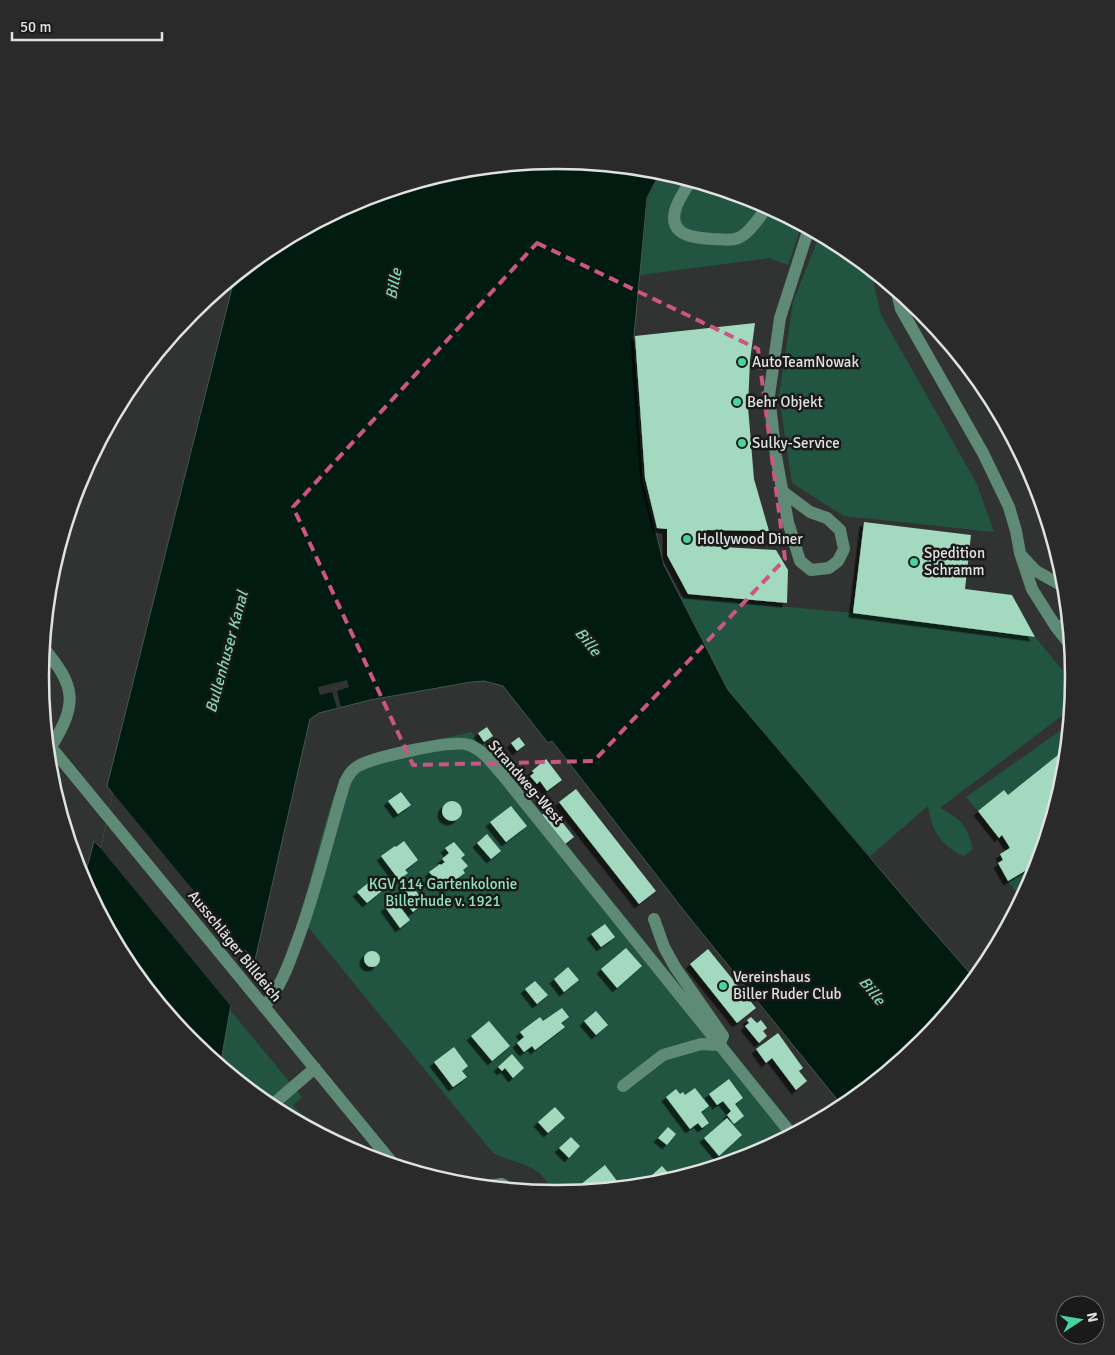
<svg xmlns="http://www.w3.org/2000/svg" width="1115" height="1355" font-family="Signika,sans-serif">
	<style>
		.green { fill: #225541 }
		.water { fill: #011b11; stroke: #44574f }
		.pier { fill: #303331 }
		.building { fill: #a3d9bf; filter: url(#shadow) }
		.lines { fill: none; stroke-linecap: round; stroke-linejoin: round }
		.minor { stroke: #5f8a76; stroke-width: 12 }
		.marked { fill: none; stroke: #cb5583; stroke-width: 4; stroke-dasharray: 10 6; stroke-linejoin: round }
		.poi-dot { fill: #45d49f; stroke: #191a19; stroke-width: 2 }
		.labels { text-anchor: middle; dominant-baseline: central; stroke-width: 5; stroke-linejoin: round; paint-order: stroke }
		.poi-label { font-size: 15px; fill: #e0e2e1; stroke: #191a19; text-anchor: start }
		.street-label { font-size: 15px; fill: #e0e2e1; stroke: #191a19 }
		.park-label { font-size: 15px; fill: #90e3bd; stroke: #191a19 }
		.water-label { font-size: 16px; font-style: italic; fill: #83d5b1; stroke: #191a19 }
		.rim { fill: none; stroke: #e0e2e1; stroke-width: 2.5 }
	</style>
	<defs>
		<filter id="shadow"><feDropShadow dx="-4.5" dy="4.5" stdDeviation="0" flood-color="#0009"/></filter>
	</defs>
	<rect width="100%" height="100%" fill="#303331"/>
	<path class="green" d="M 661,171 L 756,200 L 802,224 L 788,265 L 769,258 L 640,275 L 648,198 Z
		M 820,234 L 845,247 L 870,267 L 881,315 L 977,484 L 994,532 L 844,516 L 792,483 L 779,396 L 793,302 Z
		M 681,597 L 853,613 L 1035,637 L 1074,684 L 1072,708 L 940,808 C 961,819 967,825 973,849 L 964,856 C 940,845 932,831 928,806 L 870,856 L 728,690 Z
		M 1070,724 L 1068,747 L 1008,795 L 1004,790 L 978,811 L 966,797 Z
		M 471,732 L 481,741 L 503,765 L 799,1133 L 755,1156 L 658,1185 L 557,1195 L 554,1195 C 539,1161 522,1167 493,1153 L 307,926 L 300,914 C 316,867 324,813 345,769 L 368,755 Z
		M 1040,862 L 1035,876 L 1022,901 L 1008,881 Z
		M 230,1010 L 302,1097 L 293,1105 L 317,1133 L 270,1108 L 220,1067 Z"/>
	<path class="water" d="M 558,160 L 661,171 L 647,198 L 634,336 L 643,479 L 664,565 L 728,690 L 918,914 L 976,980 L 923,1044 L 844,1108 L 689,917 L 552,741 L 548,743 L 503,686 L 484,681 L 471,682 L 370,700 L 319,713 L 310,719 L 255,960 L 245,950 L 230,1010 L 220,1067 L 191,1043 L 127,965 L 83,882 L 94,841 L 101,848 L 113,794 L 107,786 L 235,276 L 270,247 L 360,199 L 457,170 Z"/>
	<path class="pier" d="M 347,680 L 349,687 L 337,691 L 341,707 L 337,708 L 332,692 L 320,695 L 318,687 Z
		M 113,793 L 246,954 L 233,1009 L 101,849 Z"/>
	<path class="building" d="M 755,323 L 750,360 L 748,407 L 754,479 L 769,531 L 707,530 L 707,546 L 776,550 L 788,570 L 787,603 L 688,594 L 667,555 L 667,529 L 657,528 L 645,478 L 635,336 Z
		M 864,522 L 971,535 L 965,589 L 1012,595 L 1035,637 L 853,613 Z
		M 487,727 L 493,736 L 484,742 L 478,733 Z
		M 519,737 L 525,745 L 517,751 L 511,743 Z
		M 1068,747 L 1065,779 L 1040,862 L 1008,881 L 998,863 L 1003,860 L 1000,854 L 1010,848 L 1002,835 L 999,838 L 978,811 L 1004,790 L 1008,795 Z
		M 546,759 L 562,780 L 547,791 L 540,781 L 537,784 L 530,776 L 534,773 L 532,771 Z
		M 576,789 L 656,891 L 639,904 L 559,802 Z
		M 401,792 L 411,805 L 398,814 L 388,801 Z
		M442 811a10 10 0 1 1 20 0a10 10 0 1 1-20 0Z
		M 511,806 L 527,826 L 506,842 L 490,822 Z
		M 551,808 L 574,837 L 565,844 L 542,815 Z
		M 487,834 L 501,851 L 491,859 L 477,843 Z
		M 404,841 L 418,860 L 405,870 L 408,873 L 399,880 L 381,856 L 395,846 L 396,847 Z
		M 454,842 L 465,855 L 461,858 L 468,866 L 463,870 L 465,873 L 444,888 L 429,872 L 440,864 L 441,865 L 445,862 L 442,859 L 449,853 L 445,848 Z
		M 373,879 L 383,890 L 367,903 L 357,892 Z
		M 412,886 L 425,903 L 413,912 L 400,896 Z
		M 395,900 L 410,920 L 400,928 L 385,907 Z
		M 605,924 L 615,937 L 601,947 L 591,934 Z
		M 626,948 L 642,966 L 617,988 L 601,969 Z
		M 708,949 L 756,1008 L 737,1023 L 690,964 Z
		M364 959a8 8 0 1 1 16 0a8 8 0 1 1-16 0Z
		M 568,967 L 579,980 L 564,992 L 554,979 Z
		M 535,981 L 548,995 L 537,1004 L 525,989 Z
		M 562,1008 L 569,1017 L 561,1023 L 565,1027 L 535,1050 L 532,1046 L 524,1052 L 517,1043 L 524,1037 L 520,1032 L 540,1017 L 543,1021 Z
		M 596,1011 L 608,1025 L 596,1035 L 584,1021 Z
		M 751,1017 L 757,1023 L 761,1020 L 767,1028 L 763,1031 L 767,1036 L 759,1043 L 745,1026 L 749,1023 L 747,1020 Z
		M 489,1021 L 510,1046 L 492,1061 L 471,1036 Z
		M 778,1033 L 803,1068 L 799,1071 L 807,1081 L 796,1090 L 772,1058 L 766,1063 L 756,1049 Z
		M 454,1047 L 468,1066 L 462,1071 L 467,1077 L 453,1087 L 434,1062 Z
		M 512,1054 L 524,1068 L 513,1078 L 505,1068 L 502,1071 L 498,1067 Z
		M 729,1079 L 743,1098 L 735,1104 L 744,1116 L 734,1124 L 727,1115 L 731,1111 L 723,1101 L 717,1105 L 709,1094 Z
		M 240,1083 L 252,1085 L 251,1092 Z
		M 695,1088 L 709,1106 L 701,1112 L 709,1123 L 702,1128 L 698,1123 L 690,1129 L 666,1097 L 676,1089 L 680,1094 L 683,1092 L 685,1095 Z
		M 555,1107 L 565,1118 L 548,1133 L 538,1122 Z
		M 727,1118 L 742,1135 L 719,1156 L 704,1138 Z
		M 668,1127 L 676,1134 L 667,1145 L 658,1138 Z
		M 571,1137 L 580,1146 L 569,1158 L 559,1148 Z
		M 605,1165 L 623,1189 L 586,1192 L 580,1185 Z
		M 662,1166 L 671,1176 L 664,1183 L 657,1185 L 650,1177 Z"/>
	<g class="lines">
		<path class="minor" d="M 691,180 C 686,189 677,201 675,211 C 669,236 695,238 712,239 C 721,239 734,242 742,236 C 753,229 760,216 768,206
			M 896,289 L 901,309 L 983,453 L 1009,507 L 1016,531 L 1020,553 L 1032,589 L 1056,627 L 1072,647
			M 901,309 L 915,305
			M 782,491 L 810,512 L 827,518 L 840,530 L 844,549 L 838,561 L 829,568 L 811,570 L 800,561 L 788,522 L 776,456 L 769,396 L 780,318 L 809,228
			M 1022,556 L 1036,571 L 1066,588
			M 1056,627 L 1070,623
			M 43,647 C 76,687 78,703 51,747
			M 46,741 L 395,1166
			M 264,1007 C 281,987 289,964 298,939 C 317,888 329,834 345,782 C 349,775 352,769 360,765 C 377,757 452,739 469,745 C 484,750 495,767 505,778 L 793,1136
			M 623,1086 L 663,1055 L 701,1044 L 719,1045 L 723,1036 L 675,967 L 664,947 L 654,919
			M 271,1108 L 272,1105 L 315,1068
			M 477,1187 L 502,1184 L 511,1190"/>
	</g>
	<path class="marked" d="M 537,243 L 758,349 L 785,559 L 594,761 L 413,765 L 293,507 Z"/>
	<g class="poi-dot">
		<circle cx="742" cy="362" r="5"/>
		<circle cx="737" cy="402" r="5"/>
		<circle cx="742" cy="443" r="5"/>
		<circle cx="687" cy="539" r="5"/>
		<circle cx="914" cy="562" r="5"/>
		<circle cx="723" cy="986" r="5"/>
	</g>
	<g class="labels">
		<g class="poi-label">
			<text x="752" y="362">AutoTeamNowak</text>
			<text x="747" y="402">Behr Objekt</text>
			<text x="752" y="443">Sulky-Service</text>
			<text x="697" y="539">Hollywood Diner</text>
			<text x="924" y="553">Spedition<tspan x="924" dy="17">Schramm</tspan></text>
			<text x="733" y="977">Vereinshaus<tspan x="733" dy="17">Biller Ruder Club</tspan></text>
		</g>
		<g class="street-label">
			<text transform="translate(526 782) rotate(49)">Strandweg-West</text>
			<text transform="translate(235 946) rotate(51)">Ausschläger Billdeich</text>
		</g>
		<g class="park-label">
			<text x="443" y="884">KGV 114 Gartenkolonie<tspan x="443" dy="17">Billerhude v. 1921</tspan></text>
		</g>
		<g class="water-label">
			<text transform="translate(394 284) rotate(-79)">Bille</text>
			<text transform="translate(588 642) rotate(51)">Bille</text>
			<text transform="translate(227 652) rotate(-75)">Bullenhuser Kanal</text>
			<text transform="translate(872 991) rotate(51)">Bille</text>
		</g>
	</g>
	<path d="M0 0H1115V1355H0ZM49 677a508 508 0 1 1 1016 0a508 508 0 1 1-1016 0Z" fill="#292a29" fill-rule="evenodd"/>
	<path class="rim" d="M49 677a508 508 0 1 1 1016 0a508 508 0 1 1-1016 0Z"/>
	<g transform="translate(1080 1320) rotate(78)"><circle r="24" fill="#191a19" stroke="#696a69"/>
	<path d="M0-4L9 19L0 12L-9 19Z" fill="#45d49f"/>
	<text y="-8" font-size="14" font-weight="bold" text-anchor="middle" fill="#e0e2e1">N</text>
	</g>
	<path d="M12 32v8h150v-8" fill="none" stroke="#e0e2e1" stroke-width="2.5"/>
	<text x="20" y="32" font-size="15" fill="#e0e2e1" stroke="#191a19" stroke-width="4" paint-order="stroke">50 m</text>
</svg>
